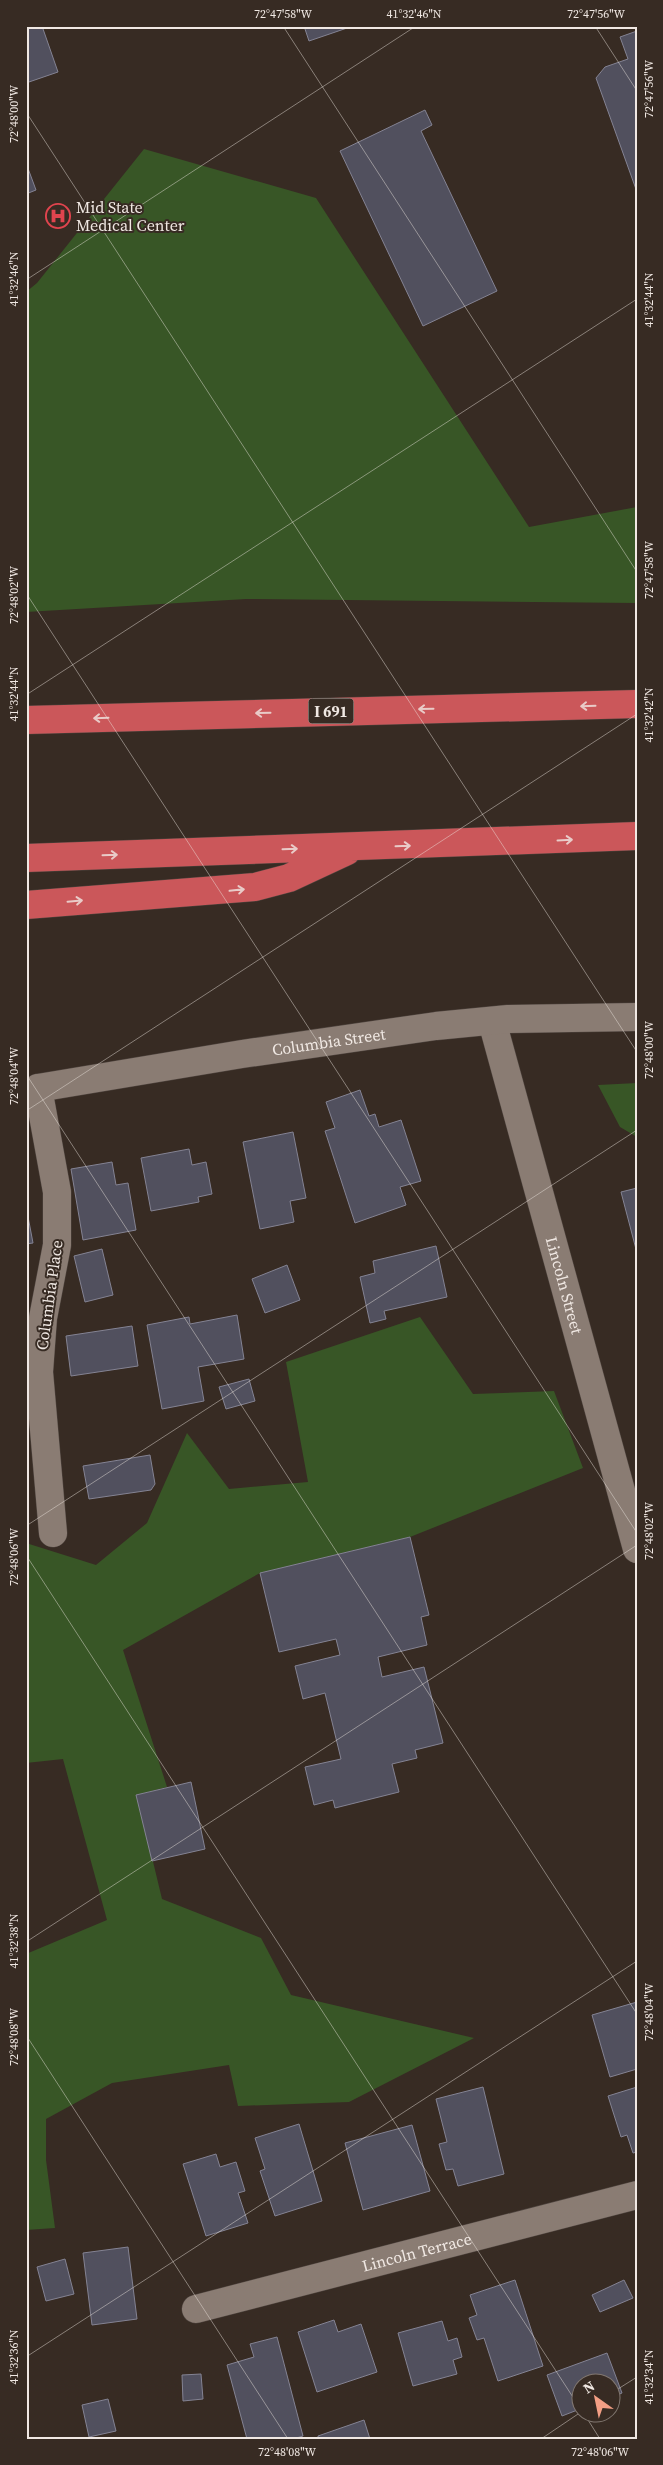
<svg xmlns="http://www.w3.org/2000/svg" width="663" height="2465" font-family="'Source Serif 4',serif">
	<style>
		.green { fill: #385626 }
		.building { fill: #51505e; stroke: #848393 }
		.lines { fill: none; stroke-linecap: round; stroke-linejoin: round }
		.minor-casing { stroke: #504640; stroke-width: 29 }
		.highway-casing { stroke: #504640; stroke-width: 29 }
		.minor { stroke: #8a7c73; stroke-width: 28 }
		.highway { stroke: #cb575a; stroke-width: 28 }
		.oneway { stroke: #e9cbc8 }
		.ticks { fill: none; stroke: #f0e8e3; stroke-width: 1; stroke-opacity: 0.45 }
		.labels { text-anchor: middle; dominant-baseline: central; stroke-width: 4; stroke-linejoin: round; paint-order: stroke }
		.shield { fill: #372b23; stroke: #b8afa9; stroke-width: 1 }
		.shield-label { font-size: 15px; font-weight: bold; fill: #f0e8e3 }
		.poi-label { font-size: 16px; fill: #f0e8e3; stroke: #372b23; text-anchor: start }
		.street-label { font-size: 16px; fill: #f0e8e3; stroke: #372b23 }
		.neatline { fill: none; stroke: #f0e8e3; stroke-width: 2 }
		.ticks-label { font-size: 12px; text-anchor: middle; fill: #f0e8e3 }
	</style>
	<rect width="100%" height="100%" fill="#372b23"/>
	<path class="green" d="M 144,149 L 316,198 L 529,527 L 637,507 L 637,603 L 246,599 L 26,612 L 26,292 L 37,283 Z
		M 637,1083 L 637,1137 L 620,1127 L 598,1085 Z
		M 420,1317 L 473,1394 L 554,1391 L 583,1468 L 410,1537 L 260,1573 L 123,1650 L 167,1787 L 137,1795 L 162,1899 L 261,1938 L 291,1995 L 474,2038 L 349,2102 L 238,2106 L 229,2065 L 112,2083 L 46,2119 L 46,2160 L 55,2228 L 26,2230 L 26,1954 L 107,1920 L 63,1759 L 26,1763 L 26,1543 L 96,1565 L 147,1523 L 187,1433 L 229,1489 L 308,1482 L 286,1362 Z"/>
	<path class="building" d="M 26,26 L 42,26 L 58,72 L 26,83 Z
		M 304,26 L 353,26 L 309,41 Z
		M 637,31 L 637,192 L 596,78 L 605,67 L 628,59 L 620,37 Z
		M 425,110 L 432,125 L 421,131 L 497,291 L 423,326 L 340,151 Z
		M 26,163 L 36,190 L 26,194 Z
		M 360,1090 L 369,1116 L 375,1114 L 379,1127 L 401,1120 L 421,1181 L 400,1187 L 406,1205 L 355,1223 L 325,1131 L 335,1128 L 326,1102 Z
		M 293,1132 L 306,1198 L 290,1201 L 294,1222 L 260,1229 L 243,1142 Z
		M 189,1149 L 192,1165 L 206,1162 L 212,1194 L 198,1197 L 199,1202 L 151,1211 L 141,1158 Z
		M 112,1162 L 116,1185 L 128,1183 L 136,1230 L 83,1240 L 71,1169 Z
		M 637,1188 L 637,1253 L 621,1192 Z
		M 26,1206 L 33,1243 L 26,1244 Z
		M 436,1246 L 447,1297 L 384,1311 L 386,1319 L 370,1323 L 360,1277 L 375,1273 L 373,1261 Z
		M 102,1249 L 113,1295 L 85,1302 L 74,1256 Z
		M 287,1265 L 300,1300 L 265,1313 L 252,1279 Z
		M 237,1315 L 244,1359 L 198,1367 L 204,1401 L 162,1409 L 147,1325 L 189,1317 L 190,1324 Z
		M 132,1326 L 138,1366 L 71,1376 L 66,1336 Z
		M 249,1379 L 255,1401 L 226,1409 L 219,1387 Z
		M 150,1455 L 155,1484 L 151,1490 L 89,1499 L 83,1466 Z
		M 410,1537 L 429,1615 L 421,1617 L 427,1645 L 378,1657 L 382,1677 L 424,1667 L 443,1743 L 415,1750 L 417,1758 L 392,1764 L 399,1792 L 335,1808 L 333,1800 L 314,1805 L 305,1767 L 341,1759 L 325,1693 L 303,1699 L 295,1666 L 340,1655 L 336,1639 L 279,1652 L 260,1573 Z
		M 191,1782 L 205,1849 L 152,1861 L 136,1795 Z
		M 637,2002 L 637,2069 L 610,2077 L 592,2015 Z
		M 483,2087 L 504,2174 L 458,2186 L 453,2169 L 446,2170 L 439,2144 L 447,2142 L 436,2099 Z
		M 637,2087 L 637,2152 L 633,2153 L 627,2135 L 621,2137 L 608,2096 Z
		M 299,2124 L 322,2201 L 275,2216 L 260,2171 L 265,2169 L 255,2138 Z
		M 412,2125 L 430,2191 L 363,2210 L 345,2143 Z
		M 216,2154 L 220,2167 L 236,2162 L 245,2191 L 238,2193 L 248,2223 L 206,2236 L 183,2164 Z
		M 128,2247 L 137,2319 L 92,2325 L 83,2253 Z
		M 65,2259 L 74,2294 L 46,2301 L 37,2267 Z
		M 515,2280 L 543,2366 L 498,2381 L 484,2338 L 477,2340 L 469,2318 L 477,2315 L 470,2295 Z
		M 624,2280 L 633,2298 L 600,2312 L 592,2295 Z
		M 334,2320 L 338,2332 L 361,2324 L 377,2372 L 317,2392 L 298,2332 Z
		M 442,2321 L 448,2341 L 457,2338 L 462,2357 L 453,2360 L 457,2374 L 413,2386 L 398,2333 Z
		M 277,2337 L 303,2436 L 293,2439 L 247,2439 L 227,2365 L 254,2357 L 250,2344 Z
		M 607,2353 L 622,2393 L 610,2398 L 610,2382 L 580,2382 L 580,2409 L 562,2416 L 547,2375 Z
		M 201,2374 L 203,2399 L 183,2401 L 182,2375 Z
		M 108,2399 L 116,2431 L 89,2437 L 82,2405 Z
		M 364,2420 L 370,2439 L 318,2439 L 318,2436 Z"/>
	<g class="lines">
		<defs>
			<g id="minor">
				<path id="s1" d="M 492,1021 L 637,1549"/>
				<path d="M 38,1088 L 57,1192 L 57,1245 L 43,1318 L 39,1372 L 53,1533"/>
				<path id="s2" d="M 26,1098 L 38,1088 L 242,1054 L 436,1026 L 508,1019 L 637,1017"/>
				<path id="s3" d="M 196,2309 L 637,2195"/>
			</g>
			<path id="highway" d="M 26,720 L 637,704
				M 26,858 L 637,836
				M 26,905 L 255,887 L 289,878 L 347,851"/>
		</defs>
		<use href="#minor" class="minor-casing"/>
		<use href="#highway" class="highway-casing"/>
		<use href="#minor" class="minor"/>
		<use href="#highway" class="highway"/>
	</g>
	<defs><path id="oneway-shaft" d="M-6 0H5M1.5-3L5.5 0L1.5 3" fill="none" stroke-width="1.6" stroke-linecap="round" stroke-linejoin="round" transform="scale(1.25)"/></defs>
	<g class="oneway">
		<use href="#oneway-shaft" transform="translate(588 706) rotate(178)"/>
		<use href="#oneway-shaft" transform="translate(426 709) rotate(179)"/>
		<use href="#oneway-shaft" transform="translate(263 713) rotate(179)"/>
		<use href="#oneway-shaft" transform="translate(101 718) rotate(178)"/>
		<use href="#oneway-shaft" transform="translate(565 840) rotate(-3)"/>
		<use href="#oneway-shaft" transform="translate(403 846) rotate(-2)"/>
		<use href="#oneway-shaft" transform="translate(290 849) rotate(-2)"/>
		<use href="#oneway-shaft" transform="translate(110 855) rotate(-2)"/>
		<use href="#oneway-shaft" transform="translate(237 890) rotate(-6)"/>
		<use href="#oneway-shaft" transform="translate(75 901) rotate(-5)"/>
	</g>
	<path class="ticks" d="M 283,26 L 637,572M 595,26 L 637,91M 26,112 L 637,1052M 26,280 L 416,26M 26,593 L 637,1533M 26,695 L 637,299M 26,1074 L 637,2014M 26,1111 L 637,714M 26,1526 L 637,1130M 26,1555 L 580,2408M 26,1942 L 637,1545M 26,2035 L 288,2439M 26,2357 L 637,1961M 610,2394 L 637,2377M 583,2412 L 600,2439M 541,2439 L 581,2412"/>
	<defs>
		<symbol id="hospital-ring" viewBox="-11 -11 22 22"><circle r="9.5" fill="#372b23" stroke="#e0444e" stroke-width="1.5"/><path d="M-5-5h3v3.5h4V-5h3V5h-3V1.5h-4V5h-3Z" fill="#e0444e"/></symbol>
	</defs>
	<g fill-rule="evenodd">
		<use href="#hospital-ring" x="44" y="202" width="28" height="28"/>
	</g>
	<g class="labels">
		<rect class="shield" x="308.5" y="698.5" width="45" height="25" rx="4"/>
		<g class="shield-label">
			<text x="331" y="711">I 691</text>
		</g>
		<g class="poi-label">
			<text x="76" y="207">Mid State<tspan x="76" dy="18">Medical Center</tspan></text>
		</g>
		<g class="street-label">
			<text stroke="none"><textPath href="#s2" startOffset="310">Columbia Street</textPath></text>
			<text stroke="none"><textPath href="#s1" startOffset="274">Lincoln Street</textPath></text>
			<text transform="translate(49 1295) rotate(-82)">Columbia Place</text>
			<text stroke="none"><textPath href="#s3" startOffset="228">Lincoln Terrace</textPath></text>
		</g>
	</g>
	<rect width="663" height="2465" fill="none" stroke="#372b23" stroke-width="55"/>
	<g transform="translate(596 2398) rotate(327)"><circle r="24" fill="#372b23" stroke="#817770"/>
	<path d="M0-4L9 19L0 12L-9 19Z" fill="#f39f85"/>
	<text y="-8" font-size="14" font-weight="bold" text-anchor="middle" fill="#f0e8e3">N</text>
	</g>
	<rect x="28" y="28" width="608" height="2410" class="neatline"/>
	<g class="ticks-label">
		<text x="283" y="18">72°47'58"W</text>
		<text x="414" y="18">41°32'46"N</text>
		<text x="596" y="18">72°47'56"W</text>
		<text transform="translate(649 89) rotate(-90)" y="4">72°47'56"W</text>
		<text transform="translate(14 114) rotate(-90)" y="4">72°48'00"W</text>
		<text transform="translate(14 279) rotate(-90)" y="4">41°32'46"N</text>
		<text transform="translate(649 300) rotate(-90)" y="4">41°32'44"N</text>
		<text transform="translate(649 570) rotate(-90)" y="4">72°47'58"W</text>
		<text transform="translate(14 595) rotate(-90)" y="4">72°48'02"W</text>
		<text transform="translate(14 694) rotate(-90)" y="4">41°32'44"N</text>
		<text transform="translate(649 715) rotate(-90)" y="4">41°32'42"N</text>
		<text transform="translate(649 1050) rotate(-90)" y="4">72°48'00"W</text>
		<text transform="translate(14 1076) rotate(-90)" y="4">72°48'04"W</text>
		<text transform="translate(649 1531) rotate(-90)" y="4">72°48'02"W</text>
		<text transform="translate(14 1557) rotate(-90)" y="4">72°48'06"W</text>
		<text transform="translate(14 1941) rotate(-90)" y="4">41°32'38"N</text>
		<text transform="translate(649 2012) rotate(-90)" y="4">72°48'04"W</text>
		<text transform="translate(14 2037) rotate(-90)" y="4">72°48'08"W</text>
		<text transform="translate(14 2357) rotate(-90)" y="4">41°32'36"N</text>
		<text transform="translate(649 2377) rotate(-90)" y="4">41°32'34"N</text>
		<text x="287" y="2456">72°48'08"W</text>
		<text x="600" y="2456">72°48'06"W</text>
	</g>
</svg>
